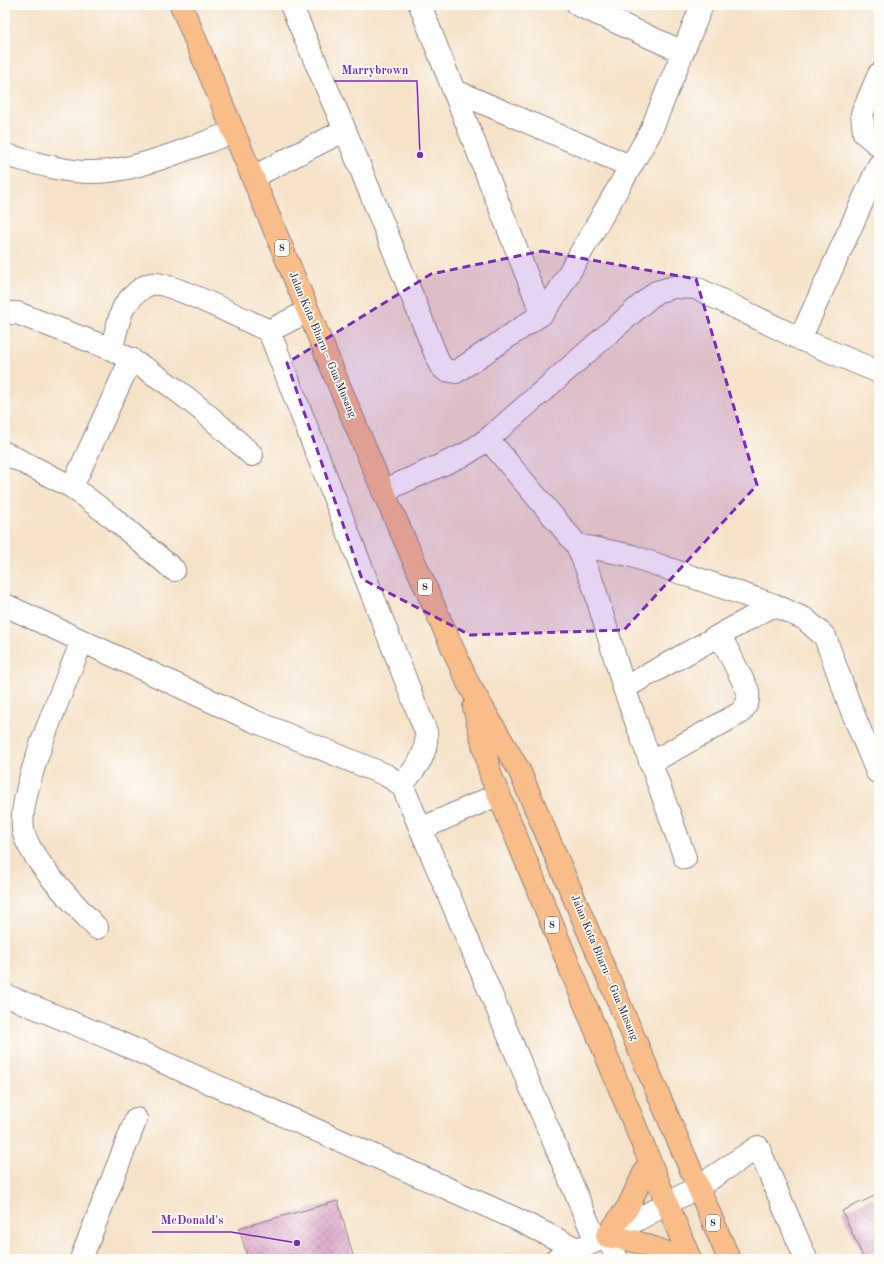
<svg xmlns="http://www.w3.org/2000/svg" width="884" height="1264" font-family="'Old Standard TT',serif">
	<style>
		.building { fill: url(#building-cross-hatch) }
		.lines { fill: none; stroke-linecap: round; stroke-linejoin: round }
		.minor-casing { stroke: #8c8282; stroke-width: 24 }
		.highway-casing { stroke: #8c8282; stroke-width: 24 }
		.minor { stroke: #fff; stroke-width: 22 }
		.highway { stroke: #f8bd89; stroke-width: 22 }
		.marked { fill: #7b2cbf; fill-opacity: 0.2; stroke: #7b2cbf; stroke-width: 3; stroke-dasharray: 8 5; stroke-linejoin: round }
		.labels { text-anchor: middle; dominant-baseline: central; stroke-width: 3.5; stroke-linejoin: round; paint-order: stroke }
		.shield { fill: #fdfcf7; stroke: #646373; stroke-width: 1 }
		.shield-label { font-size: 10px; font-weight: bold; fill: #22223b }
		.street-label { font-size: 11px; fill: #22223b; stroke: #fdfcf7 }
		.leader { fill: none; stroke: #7b2cbf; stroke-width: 1.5 }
		.callout-dot { fill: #7b2cbf; stroke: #fdfcf7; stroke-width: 1.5 }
		.callout-label { font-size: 12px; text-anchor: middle; font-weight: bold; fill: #7b2cbf; stroke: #fdfcf7; stroke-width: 3.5; stroke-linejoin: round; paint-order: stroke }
	</style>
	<defs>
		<pattern id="building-cross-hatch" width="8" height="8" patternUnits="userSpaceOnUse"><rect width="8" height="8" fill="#d99fc5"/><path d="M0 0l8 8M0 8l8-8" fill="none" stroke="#b081a1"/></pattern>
	</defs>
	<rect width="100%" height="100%" fill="#fdfcf7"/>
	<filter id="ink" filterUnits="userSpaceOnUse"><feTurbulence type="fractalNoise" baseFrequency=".025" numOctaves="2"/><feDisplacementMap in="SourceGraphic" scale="8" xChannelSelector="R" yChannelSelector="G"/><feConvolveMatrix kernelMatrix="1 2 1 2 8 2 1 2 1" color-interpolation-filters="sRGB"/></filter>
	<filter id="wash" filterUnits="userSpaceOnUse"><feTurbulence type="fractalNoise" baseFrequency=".012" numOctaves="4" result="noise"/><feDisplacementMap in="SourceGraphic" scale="16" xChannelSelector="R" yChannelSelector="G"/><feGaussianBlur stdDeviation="0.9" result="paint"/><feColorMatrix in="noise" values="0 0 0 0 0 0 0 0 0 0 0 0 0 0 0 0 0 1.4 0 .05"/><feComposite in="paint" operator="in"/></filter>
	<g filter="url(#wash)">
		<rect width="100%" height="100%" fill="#f5e2c8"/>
		<g id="blocks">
			<path class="building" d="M 879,1194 L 879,1259 L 864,1259 L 842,1211 Z
				M 338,1201 L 354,1259 L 248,1259 L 239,1228 Z"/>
		</g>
	</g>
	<g filter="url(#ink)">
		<use href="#blocks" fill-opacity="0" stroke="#8c8282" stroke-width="1"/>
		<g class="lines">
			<defs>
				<path id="minor" d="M 291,5 L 345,130 L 440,365 L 445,370 L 456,372 L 542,314 L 558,292 L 650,133 L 702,5
					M 420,5 L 542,314
					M 578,5 L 683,52
					M 879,74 L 862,114 L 864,133 L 879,146
					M 453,90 L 630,166
					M 5,155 C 33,162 62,172 91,172 C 134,173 193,146 234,132
					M 253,177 L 345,130
					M 5,313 L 17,313 L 111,349 C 115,338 119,314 125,305 C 130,298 142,286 151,284 C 167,280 249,322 269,331 L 426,732 C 428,756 416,767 402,785
					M 269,331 L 308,311
					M 800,339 L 879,165
					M 111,349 C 165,376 208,414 252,455
					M 488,439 L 577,545 L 594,587 L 624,688 L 685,858
					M 5,453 L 72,487 L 113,518 L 174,570
					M 72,487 L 131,359
					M 383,491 L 466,454 L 488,439 L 641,305 L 656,292 L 674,287 L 696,288 L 800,339 L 879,372
					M 577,545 L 629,555 L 774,605 L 805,619 L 825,637 L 850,706 L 877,772
					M 5,605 L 254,721 L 386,775 L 402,785 L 596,1241
					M 82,641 C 67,680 13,798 24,834 C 33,863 76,905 97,928
					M 624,688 L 774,605
					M 650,763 L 740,713 C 747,706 749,701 748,691 L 720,635
					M 421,829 L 499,794
					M 5,995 L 109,1038 L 514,1218 L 577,1249
					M 607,1236 L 617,1259
					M 81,1259 L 136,1119
					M 556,1259 L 607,1236 L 698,1187 L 758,1147 L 806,1259"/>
				<path id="highway" d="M 181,5 L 383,491 L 468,683 L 519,770 L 729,1259
					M 474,707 L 491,776 L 690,1259
					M 649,1163 L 628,1207 L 607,1236 L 634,1241 L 685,1259"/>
			</defs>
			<use href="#minor" class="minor-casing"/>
			<use href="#highway" class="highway-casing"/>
			<use href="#minor" class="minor"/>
			<use href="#highway" class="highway"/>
		</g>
	</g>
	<path class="marked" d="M 542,251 L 696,279 L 757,485 L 624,630 L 470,635 L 362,579 L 287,363 L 431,274 Z"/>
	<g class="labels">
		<g class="shield">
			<rect x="275" y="240" width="14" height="16" rx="3"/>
			<rect x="418" y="579" width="14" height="16" rx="3"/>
			<rect x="545" y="917" width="14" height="16" rx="3"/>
			<rect x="706" y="1215" width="14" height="16" rx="3"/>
		</g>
		<g class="shield-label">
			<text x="282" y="248">8</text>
			<text x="425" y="587">8</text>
			<text x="552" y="925">8</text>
			<text x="713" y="1223">8</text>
		</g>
		<g class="street-label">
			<text transform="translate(322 345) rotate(67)">Jalan Kota Bharu – Gua Musang</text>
			<text transform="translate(604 968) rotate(67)">Jalan Kota Bharu – Gua Musang</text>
		</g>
	</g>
	<path class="leader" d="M420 155L417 81H334M297 1243L231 1232H152"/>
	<g class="callout-dot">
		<circle cx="420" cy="155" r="4"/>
		<circle cx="297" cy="1243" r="4"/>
	</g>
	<g class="callout-label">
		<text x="375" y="74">Marrybrown</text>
		<text x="192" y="1224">McDonald's</text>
	</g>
	<rect width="884" height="1264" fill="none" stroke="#fdfcf7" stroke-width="20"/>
</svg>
